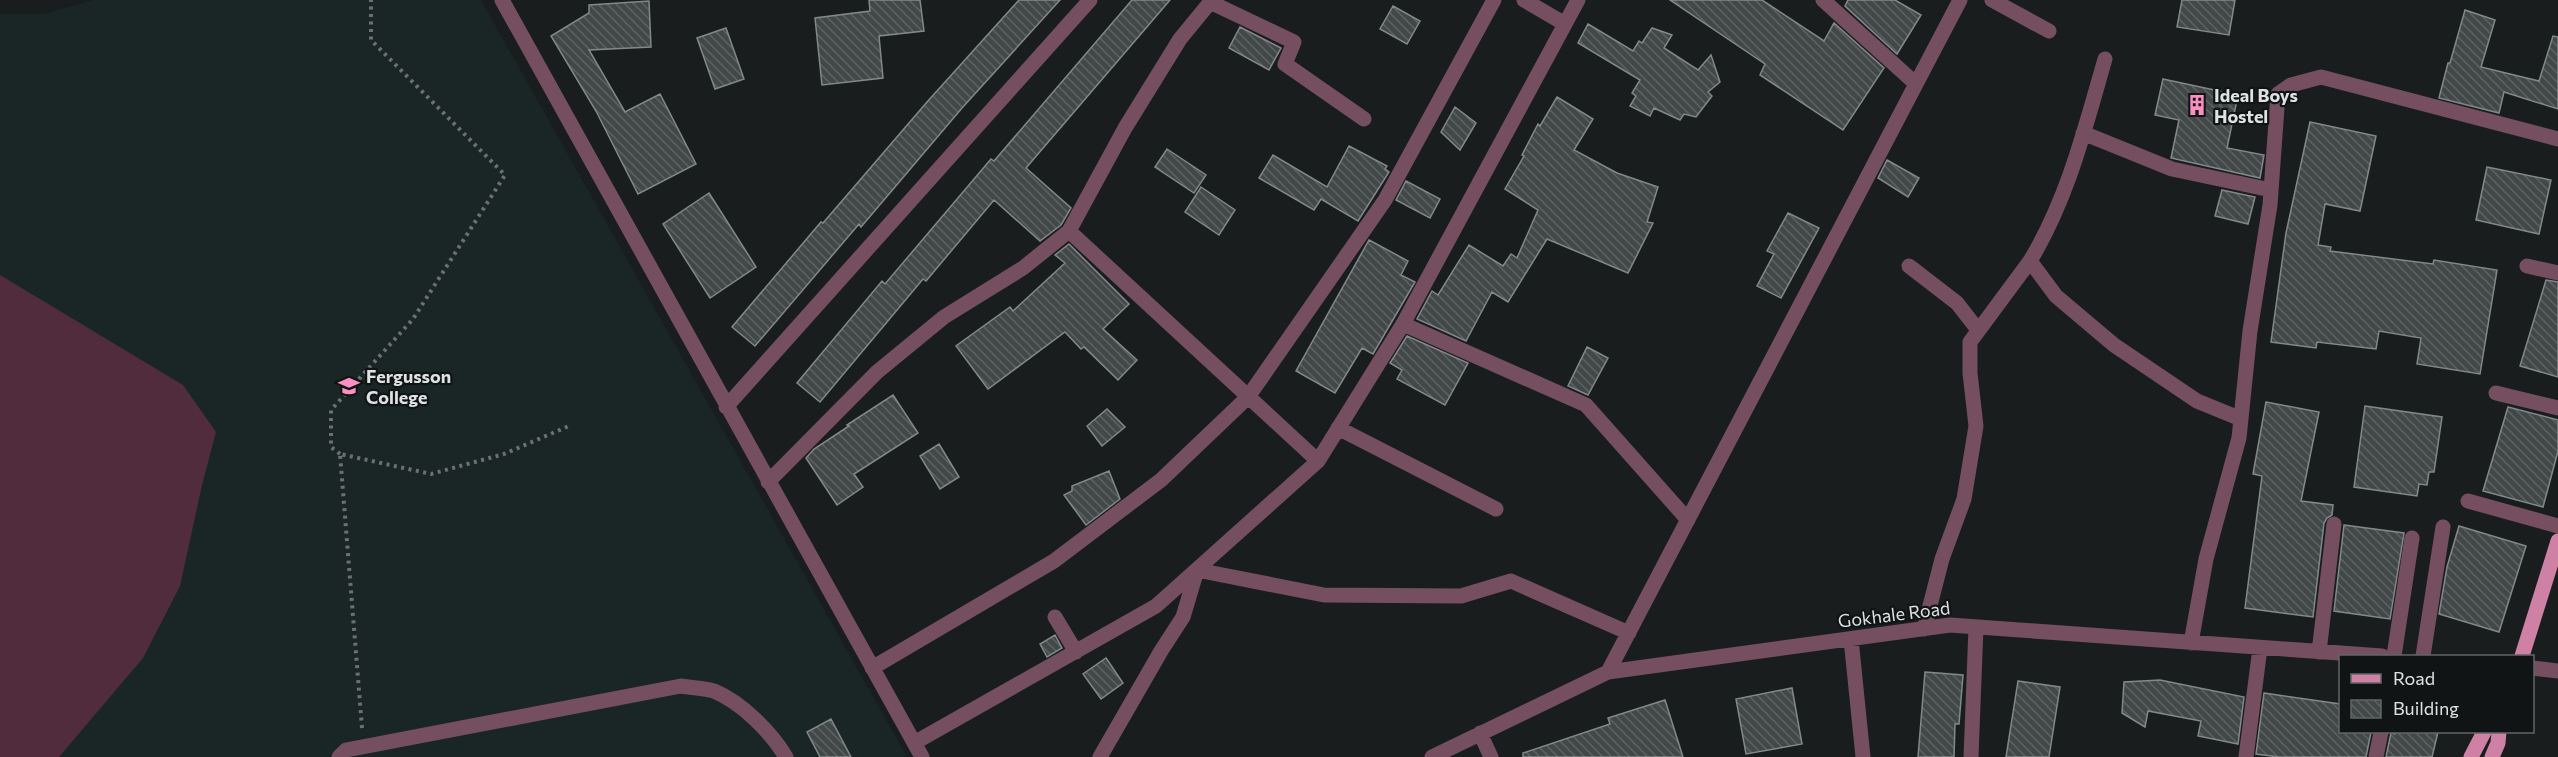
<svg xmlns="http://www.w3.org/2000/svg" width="2558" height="757" font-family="Commissioner,sans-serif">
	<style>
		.built { fill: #1a2626 }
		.grass { fill: #502c3d }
		.building { fill: url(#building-back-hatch); stroke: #838888; stroke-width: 1.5 }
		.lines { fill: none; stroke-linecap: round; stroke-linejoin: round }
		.path { stroke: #6c7070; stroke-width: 4; stroke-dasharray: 3 4.5; stroke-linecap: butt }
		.minor { stroke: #754f5f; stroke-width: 15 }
		.major { stroke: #ce81a4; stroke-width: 15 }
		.labels { text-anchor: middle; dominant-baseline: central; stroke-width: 4.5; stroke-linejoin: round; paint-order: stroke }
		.poi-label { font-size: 18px; font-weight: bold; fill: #dfe2e2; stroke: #101414; text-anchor: start }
		.street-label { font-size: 18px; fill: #dfe2e2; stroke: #101414 }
	</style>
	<defs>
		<pattern id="building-back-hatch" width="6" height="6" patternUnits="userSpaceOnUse" patternTransform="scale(1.5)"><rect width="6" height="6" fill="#424747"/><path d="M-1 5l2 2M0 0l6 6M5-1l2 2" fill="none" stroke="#5d6161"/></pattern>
	</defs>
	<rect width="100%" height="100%" fill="#191d1d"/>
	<path class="built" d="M 93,0 L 481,0 L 907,757 L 0,757 L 0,14 L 44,14 Z"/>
	<path class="grass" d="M 0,275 L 183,385 L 216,432 L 202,485 L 180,586 L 143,658 L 59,757 L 0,757 Z"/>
	<path class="building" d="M 869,0 L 920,0 L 924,31 L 879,36 L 883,78 L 822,85 L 815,18 L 870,11 Z
		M 1019,0 L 1060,0 L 962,108 L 861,227 L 859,224 L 755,346 L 732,327 L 821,222 L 823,223 L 927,102 Z
		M 1132,0 L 1170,0 L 1026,168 L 1071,208 L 1061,225 L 1040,241 L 994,200 L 926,281 L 923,279 L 820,402 L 797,383 L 882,281 L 885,284 L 991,159 L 994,161 Z
		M 1670,0 L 1762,0 L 1824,41 L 1834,23 L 1884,68 L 1843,130 L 1760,75 L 1765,64 Z
		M 1848,0 L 1895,0 L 1921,15 L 1897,54 L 1845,6 Z
		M 2182,0 L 2235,0 L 2229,35 L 2177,27 Z
		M 649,1 L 651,47 L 589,50 L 625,112 L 660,94 L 696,164 L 638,194 L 596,111 L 551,36 L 589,13 L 589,5 Z
		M 1393,6 L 1420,21 L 1407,44 L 1380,29 Z
		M 2465,10 L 2495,20 L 2481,67 L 2539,81 L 2553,36 L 2558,37 L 2558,109 L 2504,92 L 2499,113 L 2439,98 L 2448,63 L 2450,63 Z
		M 1588,24 L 1633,51 L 1639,41 L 1642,43 L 1652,28 L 1672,35 L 1664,48 L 1698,70 L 1711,55 L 1720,82 L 1708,92 L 1712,96 L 1696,117 L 1684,114 L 1680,120 L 1654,108 L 1650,116 L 1630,106 L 1636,96 L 1632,93 L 1640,80 L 1578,43 Z
		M 1240,27 L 1281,48 L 1269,70 L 1229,48 Z
		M 726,28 L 744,79 L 715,89 L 697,38 Z
		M 2163,79 L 2238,95 L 2227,148 L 2264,155 L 2260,178 L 2171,158 L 2179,120 L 2155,115 Z
		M 1557,97 L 1593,119 L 1574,150 L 1617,173 L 1658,187 L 1647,222 L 1653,223 L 1628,273 L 1547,239 L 1508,302 L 1492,292 L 1466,341 L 1417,319 L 1432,291 L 1438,295 L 1469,245 L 1503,266 L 1511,254 L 1517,258 L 1538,210 L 1505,189 L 1524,156 L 1522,155 L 1538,124 L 1540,126 Z
		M 1455,107 L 1476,123 L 1460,150 L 1441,132 Z
		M 2310,122 L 2376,136 L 2360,211 L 2325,204 L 2318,245 L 2331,247 L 2330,251 L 2433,264 L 2434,260 L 2497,270 L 2480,374 L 2417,364 L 2421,338 L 2379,331 L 2376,349 L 2317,342 L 2316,348 L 2271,342 L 2286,233 Z
		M 1349,146 L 1387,166 L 1385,169 L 1389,172 L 1358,221 L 1321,199 L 1314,210 L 1259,178 L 1273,155 L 1327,187 Z
		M 1167,149 L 1206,175 L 1194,193 L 1155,167 Z
		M 1887,160 L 1919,178 L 1908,197 L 1878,178 Z
		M 2487,167 L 2551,180 L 2539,234 L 2476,220 Z
		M 1406,181 L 1440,199 L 1430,218 L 1396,200 Z
		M 1201,187 L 1235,210 L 1219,235 L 1185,212 Z
		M 2222,190 L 2255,197 L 2248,224 L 2215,216 Z
		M 709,193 L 756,267 L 710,298 L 663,224 Z
		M 1788,213 L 1819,228 L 1781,298 L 1757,286 L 1774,254 L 1767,251 Z
		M 1369,240 L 1408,261 L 1401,275 L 1415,282 L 1373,354 L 1362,348 L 1335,393 L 1296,371 Z
		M 1069,244 L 1129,304 L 1103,329 L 1137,360 L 1118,380 L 1084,347 L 1081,349 L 1065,332 L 988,389 L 956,346 L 1010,307 L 1013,311 L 1065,263 L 1055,255 Z
		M 2546,280 L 2558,282 L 2558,377 L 2520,366 Z
		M 1407,336 L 1468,363 L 1445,405 L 1397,379 L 1402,370 L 1390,363 Z
		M 1587,347 L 1608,358 L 1588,395 L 1568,386 Z
		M 893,395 L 918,433 L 854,474 L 863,487 L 837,505 L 806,458 L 814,449 L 849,426 L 847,425 Z
		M 2266,402 L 2319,412 L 2301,501 L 2333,505 L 2332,515 L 2327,518 L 2324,523 L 2313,617 L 2245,608 L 2262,476 L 2253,474 Z
		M 2365,406 L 2442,417 L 2434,472 L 2429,472 L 2427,485 L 2419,484 L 2417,496 L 2354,487 Z
		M 2508,407 L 2558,420 L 2558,451 L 2543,507 L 2483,491 Z
		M 1107,409 L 1125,427 L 1102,446 L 1087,426 Z
		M 939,444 L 959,477 L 940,489 L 920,456 Z
		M 1109,471 L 1120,499 L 1086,525 L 1064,495 L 1072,491 L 1072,486 Z
		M 2344,525 L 2404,533 L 2390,619 L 2334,611 Z
		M 2459,526 L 2526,546 L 2499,632 L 2439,614 L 2447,567 Z
		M 1055,635 L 1062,648 L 1047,657 L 1040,644 Z
		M 1106,658 L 1123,683 L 1101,699 L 1083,674 Z
		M 1925,672 L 1963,675 L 1959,724 L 1955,724 L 1954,757 L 1918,757 Z
		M 2160,680 L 2244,697 L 2238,744 L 2198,736 L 2201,721 L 2148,711 L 2145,727 L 2122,713 L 2124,682 Z
		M 2018,681 L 2060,687 L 2049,757 L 2006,757 Z
		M 1792,688 L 1802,744 L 1746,754 L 1736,699 Z
		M 2264,693 L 2340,704 L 2340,732 L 2371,732 L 2366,757 L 2279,757 L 2256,754 Z
		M 1665,700 L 1683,757 L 1523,757 L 1523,753 L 1610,724 L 1608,718 Z
		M 831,719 L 851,757 L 820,757 L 807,732 Z
		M 2396,732 L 2438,732 L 2432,757 L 2386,757 L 2391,733 L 2395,734 Z"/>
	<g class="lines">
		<path class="path" d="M 340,454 L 331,447 L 331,410 L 413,319 L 505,175 L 371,40 L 371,0
			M 362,728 L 340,454 L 431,474 L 504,454 L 569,426"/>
		<path class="minor" d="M 502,0 L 922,757
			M 1524,0 L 1565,24
			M 1823,0 L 1916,84
			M 1992,0 L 2049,31
			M 1210,2 L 1294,42 L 1285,64 L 1364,119
			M 2105,59 C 2085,128 2068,198 2030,261 L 2056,296 L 2114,345 L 2197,401 L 2241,419
			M 2083,133 L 2172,169 L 2271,190
			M 1069,231 L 1318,461
			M 1909,266 L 1957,303 L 1978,330
			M 2527,266 L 2558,273
			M 1403,324 L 1586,405 L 1688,520
			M 2496,393 L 2558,408
			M 726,407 L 1090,0
			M 1338,428 L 1496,509
			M 768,482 L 877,372 L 944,317 L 1023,268 L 1069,231 L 1125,128 L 1180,39 L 1212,0
			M 2468,501 L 2558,526
			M 1055,617 L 1076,652
			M 1924,629 L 1942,559 L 1964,499 L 1976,426 L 1970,373 L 1970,342 L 2030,261
			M 1851,639 L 1863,757
			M 2191,643 L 2206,559 L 2239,438 L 2250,331 L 2270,205 L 2278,94 L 2291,85 L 2321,77 L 2558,139
			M 2319,652 L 2334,524
			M 2394,656 L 2412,538
			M 2423,656 L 2443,527
			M 872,668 L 1054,561 L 1161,480 L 1248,397 L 1385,200 L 1494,0
			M 2532,668 L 2558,671
			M 1608,672 L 1960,0
			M 1480,733 L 1491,757
			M 914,743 L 1156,606 L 1318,461 L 1403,324 L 1578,0
			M 339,757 L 346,750 L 681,686 C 692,688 705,688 714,691 C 741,702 771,732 786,757
			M 1100,757 L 1161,651 L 1183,617 L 1197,570 L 1324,595 L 1461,596 L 1511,581 L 1629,633
			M 1432,757 L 1608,672 L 1950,625 L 2382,656
			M 1971,757 L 1976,627
			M 2246,757 L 2260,648
			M 2376,757 L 2381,732"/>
		<path class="major" d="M 2522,656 L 2558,541
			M 2471,757 L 2484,732
			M 2492,757 L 2498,743 L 2499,732"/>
	</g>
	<defs>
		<symbol id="building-bare" viewBox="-9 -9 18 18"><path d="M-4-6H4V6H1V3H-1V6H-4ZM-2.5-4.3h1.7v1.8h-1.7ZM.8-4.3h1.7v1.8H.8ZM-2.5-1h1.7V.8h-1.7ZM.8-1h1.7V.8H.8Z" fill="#fc8fc2" stroke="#101414" stroke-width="2.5" paint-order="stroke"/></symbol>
		<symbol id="university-bare" viewBox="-9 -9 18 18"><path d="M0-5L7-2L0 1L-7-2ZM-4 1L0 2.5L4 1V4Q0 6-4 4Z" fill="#fc8fc2" stroke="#101414" stroke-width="2.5" paint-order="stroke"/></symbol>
	</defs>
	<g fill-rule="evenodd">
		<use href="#building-bare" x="2182" y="90" width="30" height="30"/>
		<use href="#university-bare" x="334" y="371" width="30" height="30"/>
	</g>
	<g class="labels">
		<g class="poi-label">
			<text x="2214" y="95">Ideal Boys<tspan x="2214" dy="21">Hostel</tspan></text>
			<text x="366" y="376">Fergusson<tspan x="366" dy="21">College</tspan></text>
		</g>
		<g class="street-label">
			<text transform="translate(1894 614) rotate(-7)">Gokhale Road</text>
		</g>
	</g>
	<rect x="2339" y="655" width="195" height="78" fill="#101414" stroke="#636666" stroke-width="1.5"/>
	<rect x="2351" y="674" width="30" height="9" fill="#ce81a4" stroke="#636666" stroke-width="1.5"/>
	<text x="2393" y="685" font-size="18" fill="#dfe2e2">Road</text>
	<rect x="2351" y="700" width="30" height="18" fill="url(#building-back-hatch)" stroke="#636666" stroke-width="1.5"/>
	<text x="2393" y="715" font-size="18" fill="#dfe2e2">Building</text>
</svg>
